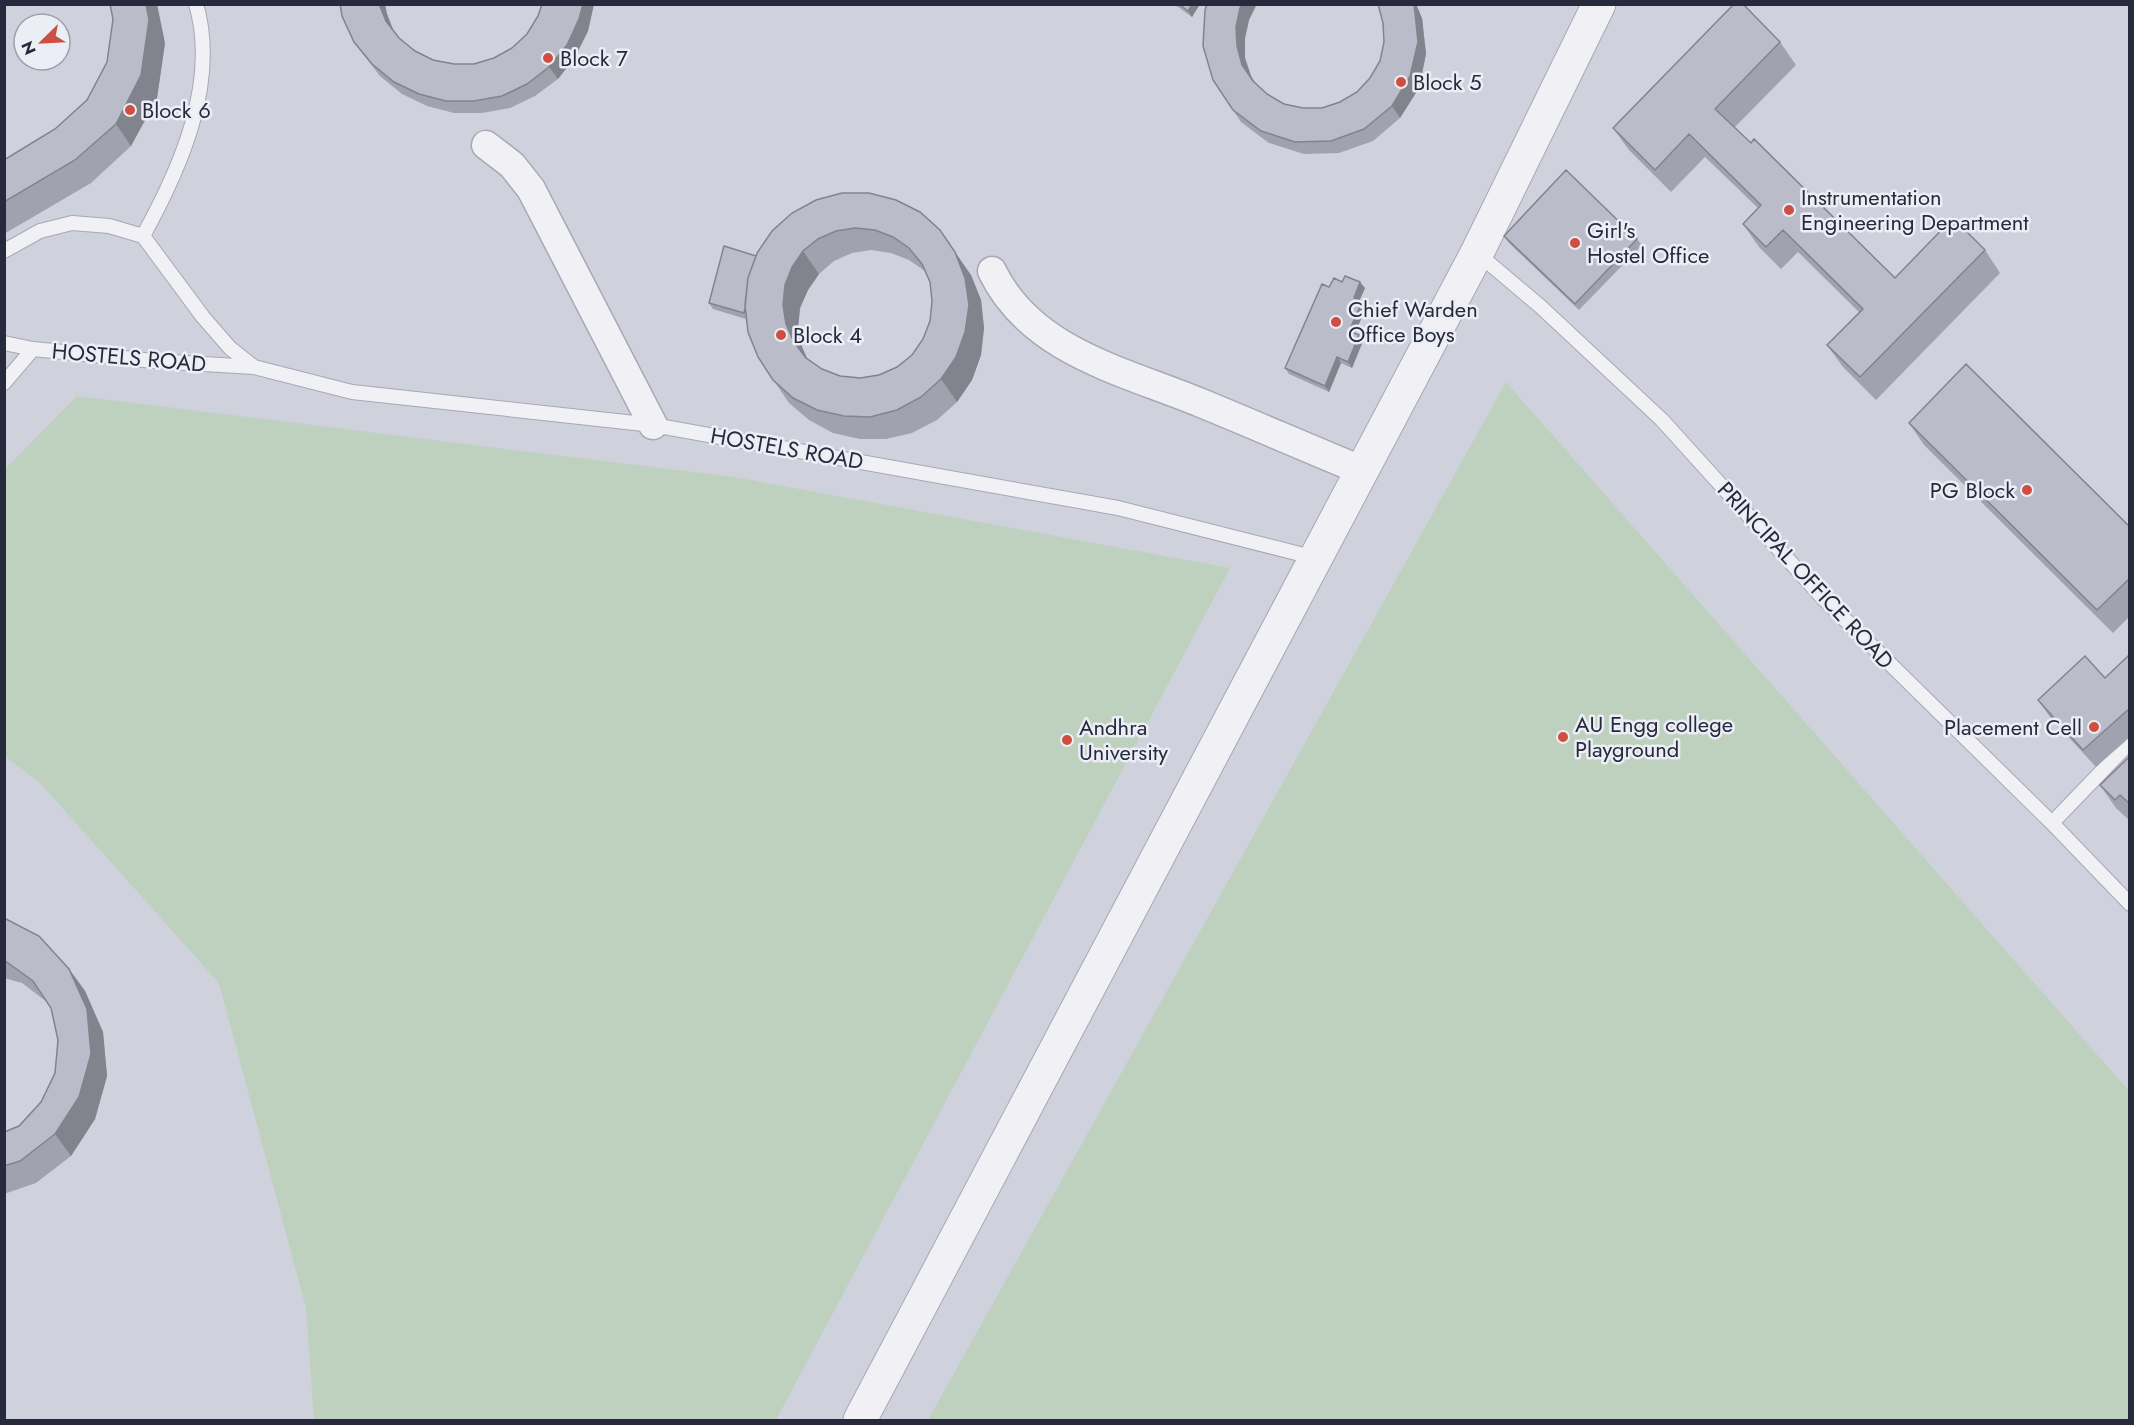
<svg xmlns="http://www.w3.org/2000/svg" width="2134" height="1425" font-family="Jost,sans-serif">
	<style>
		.built { fill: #cfd1dc; fill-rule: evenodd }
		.green { fill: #bed1be }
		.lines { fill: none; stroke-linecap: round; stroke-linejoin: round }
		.service-casing { stroke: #a6a8b4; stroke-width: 16 }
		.minor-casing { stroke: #a6a8b4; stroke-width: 31 }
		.tertiary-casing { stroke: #a6a8b4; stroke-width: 35 }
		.service { stroke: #f0f0f5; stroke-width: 14 }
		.minor { stroke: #f0f0f5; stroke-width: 28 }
		.tertiary { stroke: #f0f0f5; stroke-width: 33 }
		.wall { fill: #a0a2ae; fill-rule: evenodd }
		.shaded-wall { fill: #82848d }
		.building { fill: #babcca; stroke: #82848d; stroke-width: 1.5; fill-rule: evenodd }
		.poi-dot { fill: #cd4f41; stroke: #eceef5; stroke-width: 2 }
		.labels { text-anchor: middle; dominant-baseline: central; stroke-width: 5; stroke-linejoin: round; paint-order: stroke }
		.poi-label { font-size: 22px; fill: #27293d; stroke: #eceef5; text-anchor: start }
		.street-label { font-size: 22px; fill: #27293d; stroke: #eceef5 }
	</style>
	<rect width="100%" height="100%" fill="#dddfe7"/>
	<path class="built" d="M 5,5 L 2129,5 L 2129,1420 L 5,1420 ZM 24,24 L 60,24 L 60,60 L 24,60 Z"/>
	<path class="green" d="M 1506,382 L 2129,1091 L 2129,1420 L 928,1420 Z
		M 77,396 L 734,477 L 1230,568 L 776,1420 L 314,1420 L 306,1308 L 219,983 L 40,783 L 5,756 L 5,469 Z"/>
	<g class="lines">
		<defs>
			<path id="service" d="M 143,236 C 180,169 219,82 196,4
				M 4,251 L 40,231 L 72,223 L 109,226 L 143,236 L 203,317 L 230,348 L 254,367
				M 1477,253 L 1541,307 L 1662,420 L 1822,597 L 2052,823 L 2130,904
				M 4,343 L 33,349 L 154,361 L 254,367 L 352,392 L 653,425 L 1118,508 L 1316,558
				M 4,383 L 33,349
				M 2052,823 L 2130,742"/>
			<path id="minor" d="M 486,145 L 512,165 L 531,189 L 653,425
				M 992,271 C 1031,352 1124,371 1201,403 C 1255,425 1307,448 1361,470"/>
			<path id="tertiary" d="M 860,1420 L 1477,253 L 1599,4"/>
		</defs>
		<use href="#service" class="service-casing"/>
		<use href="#minor" class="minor-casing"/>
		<use href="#tertiary" class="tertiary-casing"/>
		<use href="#service" class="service"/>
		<use href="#minor" class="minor"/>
		<use href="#tertiary" class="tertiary"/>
	</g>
	<path class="wall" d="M 542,4 L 594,4 L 588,31 L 575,57 L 558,79 L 535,96 L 510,108 L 482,113 L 454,113 L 427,106 L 402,94 L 380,76 L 354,42 L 387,14 L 394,31 L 399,38 L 415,51 L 433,60 L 454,64 L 474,64 L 494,58 L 512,48 L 527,34 L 538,16 Z
		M 1174,4 L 1200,4 L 1192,17 Z
		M 1422,18 L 1426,54 L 1419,88 L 1400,118 L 1373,141 L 1339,153 L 1304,154 L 1269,143 L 1241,122 L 1213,80 L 1249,20 L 1245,38 L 1245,58 L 1251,76 L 1255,83 L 1267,94 L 1284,104 L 1303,108 L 1322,108 L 1340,102 L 1357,92 Z
		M 1780,42 L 1796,65 L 1734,128 L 1895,278 L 1985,250 L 2000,273 L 1876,400 L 1843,367 L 1827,345 L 1859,312 L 1798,252 L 1781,269 L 1759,247 L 1743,224 L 1758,208 L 1705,157 L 1671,192 L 1629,150 L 1613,128 Z
		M 165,43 L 157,98 L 131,146 L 91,183 L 4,234 L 4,160 L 55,129 Z
		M 816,200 L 971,275 L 981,300 L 984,328 L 981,355 L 972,380 L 957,402 L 937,420 L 912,433 L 886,439 L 860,439 L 833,433 L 809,420 L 789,403 L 758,357 L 746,319 L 713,309 L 709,303 L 756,256 ZM 871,250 L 891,253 L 909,260 L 925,271 L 930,282 L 932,301 L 930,321 L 923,339 L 912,355 L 897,367 L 879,375 L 860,378 L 840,376 L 822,369 L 807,358 L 802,347 L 798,328 L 800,308 L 808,290 L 819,274 L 834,261 L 852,253 Z
		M 1504,236 L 1637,239 L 1642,245 L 1579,310 L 1508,242 Z
		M 1342,282 L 1365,288 L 1359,301 L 1366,308 L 1355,333 L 1363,341 L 1352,368 L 1341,363 L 1329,392 L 1289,374 L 1285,368 L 1329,287 Z
		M 1909,423 L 2130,527 L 2130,616 L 2113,633 L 1924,445 Z
		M 2130,658 L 2130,737 L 2096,767 L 2050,717 L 2038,700 L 2105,678 Z
		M 2130,756 L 2130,821 L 2116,808 L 2100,785 Z
		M 4,918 L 69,969 L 85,991 L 103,1032 L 107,1076 L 95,1119 L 71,1156 L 36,1183 L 4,1194 L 4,1132 L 19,1126 L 41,1102 L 55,1073 L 58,1040 L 51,1008 L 47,1002 L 22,983 L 4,978 Z"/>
	<path class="shaded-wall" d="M 146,4 L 157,4 L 165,43 L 157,98 L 131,146 L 116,124 Z
		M 379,4 L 385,4 L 387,14 L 394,33 L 386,21 Z
		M 583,4 L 594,4 L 588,31 L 575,57 L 558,79 L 549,67 Z
		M 1192,4 L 1200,4 L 1192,17 L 1188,11 Z
		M 1242,4 L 1257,4 L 1249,20 L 1245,38 L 1245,58 L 1251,76 L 1261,93 L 1242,65 L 1237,46 L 1236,27 L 1240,8 Z
		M 1414,4 L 1416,4 L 1422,18 L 1426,54 L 1419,88 L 1400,118 L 1392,106 Z
		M 803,251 L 819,274 L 808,290 L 800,308 L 798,328 L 802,347 L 810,365 L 794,342 L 786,324 L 783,305 L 785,285 L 792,267 Z
		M 955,252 L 971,275 L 981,300 L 984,328 L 981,355 L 972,380 L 957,402 L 941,379 Z
		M 1360,282 L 1365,288 L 1358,304 L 1354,298 Z
		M 1362,302 L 1366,308 L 1353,337 L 1349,331 Z
		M 1359,335 L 1363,341 L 1352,368 L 1348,362 Z
		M 1337,357 L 1341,363 L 1329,392 L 1325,386 Z
		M 69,969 L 85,991 L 103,1032 L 107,1076 L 95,1119 L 71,1156 L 55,1134 Z"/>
	<path class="building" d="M 110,4 L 146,4 L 149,20 L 141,75 L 116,124 L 75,160 L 4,202 L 4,160 L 55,129 L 87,100 L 107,62 L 113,19 Z
		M 340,4 L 379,4 L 386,21 L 399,38 L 415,51 L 433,60 L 454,64 L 474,64 L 494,58 L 512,48 L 527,34 L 538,16 L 542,4 L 583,4 L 579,19 L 567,45 L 549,67 L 527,84 L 502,96 L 474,101 L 446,101 L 419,94 L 394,82 L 372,64 L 354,42 L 342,16 Z
		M 1179,4 L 1192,4 L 1188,11 Z
		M 1207,4 L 1242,4 L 1240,8 L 1236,27 L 1237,46 L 1242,65 L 1253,81 L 1267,94 L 1284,104 L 1303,108 L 1322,108 L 1340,102 L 1357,92 L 1370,78 L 1380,61 L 1384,42 L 1383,23 L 1378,4 L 1414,4 L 1418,42 L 1410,76 L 1392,106 L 1364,129 L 1331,141 L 1295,142 L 1261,131 L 1233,110 L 1213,80 L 1203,46 L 1205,10 Z
		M 1734,4 L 1743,4 L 1780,42 L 1715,109 L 1751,143 L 1754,139 L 1895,278 L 1953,218 L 1985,250 L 1860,377 L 1827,345 L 1863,309 L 1783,230 L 1766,247 L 1743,224 L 1761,205 L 1689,134 L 1655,170 L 1613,128 Z
		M 1566,170 L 1637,239 L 1575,304 L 1504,236 Z
		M 842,193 L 869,193 L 896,200 L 920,212 L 940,230 L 955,252 L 965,278 L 969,305 L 965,332 L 956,357 L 941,379 L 921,397 L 897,410 L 870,417 L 844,416 L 817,410 L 793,398 L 773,380 L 758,357 L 748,332 L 745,305 L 748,278 L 757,253 L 772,231 L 792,213 L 816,200 ZM 855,228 L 875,230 L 893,237 L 909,248 L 922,264 L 930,282 L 932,301 L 930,321 L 923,339 L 912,355 L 897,367 L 879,375 L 860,378 L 840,376 L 822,369 L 806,358 L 794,342 L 786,324 L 783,305 L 785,285 L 792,267 L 803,251 L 818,239 L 836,231 Z
		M 724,246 L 756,256 L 748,278 L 745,308 L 744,313 L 709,303 Z
		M 1345,276 L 1360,282 L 1354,298 L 1362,302 L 1349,331 L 1359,335 L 1348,362 L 1337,357 L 1325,386 L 1285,368 L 1322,284 L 1329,287 L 1334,278 L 1342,282 Z
		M 1966,364 L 2130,527 L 2130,578 L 2097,610 L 1909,423 Z
		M 2085,656 L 2105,678 L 2128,656 L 2130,658 L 2130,708 L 2083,750 L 2038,700 Z
		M 2130,756 L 2130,804 L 2120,795 L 2115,800 L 2100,785 Z
		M 4,918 L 39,936 L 69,969 L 87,1009 L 91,1054 L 79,1097 L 55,1134 L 20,1161 L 4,1166 L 4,1132 L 19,1126 L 41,1102 L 55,1073 L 58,1040 L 51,1008 L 33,981 L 4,960 Z"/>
	<g class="poi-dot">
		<circle cx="548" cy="58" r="6"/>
		<circle cx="1401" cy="82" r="6"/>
		<circle cx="130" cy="110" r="6"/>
		<circle cx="1789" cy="210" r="6"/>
		<circle cx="1575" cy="243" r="6"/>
		<circle cx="1336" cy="322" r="6"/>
		<circle cx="781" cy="335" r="6"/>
		<circle cx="2027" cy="490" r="6"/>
		<circle cx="2094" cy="727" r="6"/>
		<circle cx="1563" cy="737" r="6"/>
		<circle cx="1067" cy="740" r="6"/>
	</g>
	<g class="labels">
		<g class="poi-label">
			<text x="560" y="58">Block 7</text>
			<text x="1413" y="82">Block 5</text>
			<text x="142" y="110">Block 6</text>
			<text x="1801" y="197">Instrumentation<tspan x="1801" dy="25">Engineering Department</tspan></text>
			<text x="1587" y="230">Girl's<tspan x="1587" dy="25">Hostel Office</tspan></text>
			<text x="1348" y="309">Chief Warden<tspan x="1348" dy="25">Office Boys</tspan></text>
			<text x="793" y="335">Block 4</text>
			<text x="2015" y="490" text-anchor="end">PG Block</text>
			<text x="1575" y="724">AU Engg college<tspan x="1575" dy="25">Playground</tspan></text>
			<text x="1079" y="727">Andhra<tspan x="1079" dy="25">University</tspan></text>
			<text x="2082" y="727" text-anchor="end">Placement Cell</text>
		</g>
		<g class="street-label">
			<text transform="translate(129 357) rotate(5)">HOSTELS ROAD</text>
			<text transform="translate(787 448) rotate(10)">HOSTELS ROAD</text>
			<text transform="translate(1806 575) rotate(47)">PRINCIPAL OFFICE ROAD</text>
		</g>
	</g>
	<rect width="2134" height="1425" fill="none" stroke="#27293d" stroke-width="12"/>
	<g transform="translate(42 42) rotate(246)"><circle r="28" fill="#eceef5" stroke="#9d9fab" stroke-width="1.5"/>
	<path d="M0-4.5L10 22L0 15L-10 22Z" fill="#cd4f41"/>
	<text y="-9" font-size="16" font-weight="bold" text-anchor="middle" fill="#27293d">N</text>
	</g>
</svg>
